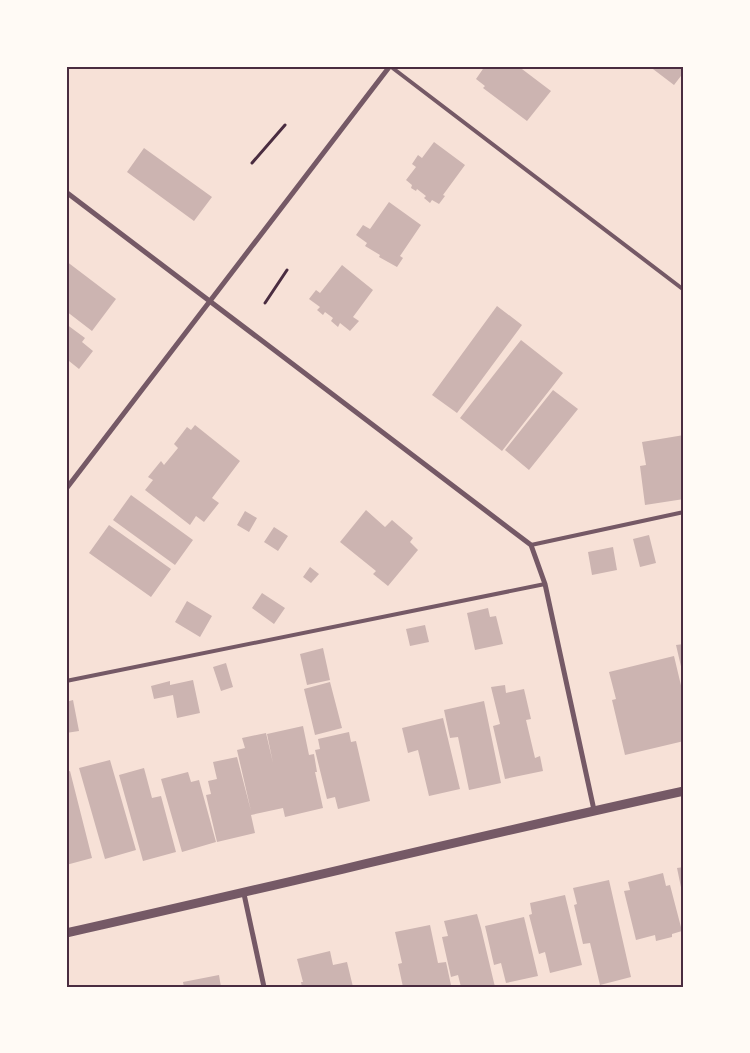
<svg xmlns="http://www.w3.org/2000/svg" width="750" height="1053" font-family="Barlow,sans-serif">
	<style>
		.building { fill: #ccb4b1 }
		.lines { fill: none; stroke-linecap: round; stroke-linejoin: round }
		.path { stroke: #4a2c40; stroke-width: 3 }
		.service { stroke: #755966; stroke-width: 4 }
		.minor { stroke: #755966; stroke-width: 5 }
		.tertiary { stroke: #755966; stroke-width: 9 }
		.neatline { fill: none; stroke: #4a2c40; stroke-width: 2 }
	</style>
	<rect width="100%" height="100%" fill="#f7e1d7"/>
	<path class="building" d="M 485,66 L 518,66 L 551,91 L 527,121 L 483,88 L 485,86 L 476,79 Z
		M 649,66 L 684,66 L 684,72 L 674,85 Z
		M 434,142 L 465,165 L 443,195 L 445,196 L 439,204 L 432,200 L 430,203 L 424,198 L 426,196 L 417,189 L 416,191 L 411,188 L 412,185 L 406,180 L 416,167 L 412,164 L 418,155 L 422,158 Z
		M 144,148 L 212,197 L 194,221 L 127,172 Z
		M 389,202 L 421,225 L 400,256 L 403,258 L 397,267 L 379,257 L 380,255 L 365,246 L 367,243 L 356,235 L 363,225 L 370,229 Z
		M 66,261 L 116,299 L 92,331 L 66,311 Z
		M 342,265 L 373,290 L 353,317 L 359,321 L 350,331 L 340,323 L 338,327 L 331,321 L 333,318 L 325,312 L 323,315 L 317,310 L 320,307 L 309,299 L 316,290 L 320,293 Z
		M 497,306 L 522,325 L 457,413 L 432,395 Z
		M 66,324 L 85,338 L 82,342 L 93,351 L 79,369 L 69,361 L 66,364 Z
		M 521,340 L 563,373 L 502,451 L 460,418 Z
		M 553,390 L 578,409 L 529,470 L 505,450 Z
		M 195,425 L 240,461 L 212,498 L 219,503 L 204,522 L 196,516 L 190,525 L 145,490 L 153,480 L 148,477 L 161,461 L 164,465 L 178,448 L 174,444 L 187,427 L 191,430 Z
		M 684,435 L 684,499 L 645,505 L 640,466 L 646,465 L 642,442 Z
		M 131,495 L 193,540 L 175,565 L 113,520 Z
		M 366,510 L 385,527 L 392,520 L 413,538 L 410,542 L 418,550 L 388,586 L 373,574 L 376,571 L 340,542 Z
		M 245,511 L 257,518 L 249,532 L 237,525 Z
		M 109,525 L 171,569 L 151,597 L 89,553 Z
		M 274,527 L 288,536 L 278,551 L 264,542 Z
		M 649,535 L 656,563 L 640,567 L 633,539 Z
		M 613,547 L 617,570 L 592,575 L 588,552 Z
		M 310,567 L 319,574 L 311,583 L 303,577 Z
		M 262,593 L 285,608 L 274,624 L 252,608 Z
		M 187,601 L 212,616 L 200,637 L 175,622 Z
		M 488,608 L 490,617 L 496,616 L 503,644 L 475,650 L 467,613 Z
		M 425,625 L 429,642 L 410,646 L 406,629 Z
		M 684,644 L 684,674 L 683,675 L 676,645 Z
		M 323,648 L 330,680 L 307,685 L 300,654 Z
		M 674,656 L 684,698 L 684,741 L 625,755 L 612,700 L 616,699 L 609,672 Z
		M 226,663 L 233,687 L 221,691 L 213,667 Z
		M 193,680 L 200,713 L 177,718 L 173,695 L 154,699 L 151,686 L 170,681 L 170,685 Z
		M 330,682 L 342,728 L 315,735 L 304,689 Z
		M 505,685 L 506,693 L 524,689 L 531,719 L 526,720 L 535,758 L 540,756 L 543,771 L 505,779 L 493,726 L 500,724 L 491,687 Z
		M 73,700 L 79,731 L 66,733 L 66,702 Z
		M 484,701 L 501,783 L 469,790 L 458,737 L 450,738 L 444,710 Z
		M 443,718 L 460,789 L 429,796 L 418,750 L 408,753 L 402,728 Z
		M 303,726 L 309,755 L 314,754 L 317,772 L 315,772 L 323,808 L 285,817 L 283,808 L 251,815 L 255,833 L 217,842 L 206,795 L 211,794 L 208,781 L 217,779 L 213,762 L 237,757 L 251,811 L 237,750 L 245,748 L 242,738 L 266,733 L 273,763 L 267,734 Z
		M 349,732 L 351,742 L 356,741 L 370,801 L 338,809 L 335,797 L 327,799 L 315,750 L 320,749 L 318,739 Z
		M 110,760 L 136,850 L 105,859 L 79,768 Z
		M 144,768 L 152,798 L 161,796 L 176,852 L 143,861 L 119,775 Z
		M 70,771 L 92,858 L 66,865 L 66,772 Z
		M 188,772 L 191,782 L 199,780 L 216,842 L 182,852 L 161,779 Z
		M 684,867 L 684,897 L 683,897 L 677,868 Z
		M 663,873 L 666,886 L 670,885 L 682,931 L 672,934 L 672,937 L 656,941 L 655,935 L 636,940 L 624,891 L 630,890 L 628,882 Z
		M 609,880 L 631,977 L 600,985 L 590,943 L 583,944 L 574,905 L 577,904 L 573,888 Z
		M 565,895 L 582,965 L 550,973 L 545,952 L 539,954 L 529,915 L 532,914 L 530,903 Z
		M 477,914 L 481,928 L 495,987 L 461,987 L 458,975 L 451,977 L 442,937 L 448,936 L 444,921 Z
		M 524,917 L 538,976 L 506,983 L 501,963 L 494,965 L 485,926 Z
		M 430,925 L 438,963 L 446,962 L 451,985 L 444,987 L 403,987 L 398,964 L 402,963 L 395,932 Z
		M 330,951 L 333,965 L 347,962 L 353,987 L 302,987 L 301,982 L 303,982 L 297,959 Z
		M 219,975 L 221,987 L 184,987 L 183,982 Z"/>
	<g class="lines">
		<path class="path" d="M 252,163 L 285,125
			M 265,303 L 287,270"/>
		<path class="service" d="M 390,66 L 684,290
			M 531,545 L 684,512
			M 66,681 L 545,584"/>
		<path class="minor" d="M 66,192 L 531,545 L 545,584 L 594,810
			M 66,489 L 390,66
			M 244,894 L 264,987"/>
		<path class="tertiary" d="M 66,933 C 272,887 477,836 684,791"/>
	</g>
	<rect width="750" height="1053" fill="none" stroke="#fffaf5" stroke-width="135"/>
	<rect x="68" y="68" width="614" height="918" class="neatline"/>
</svg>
